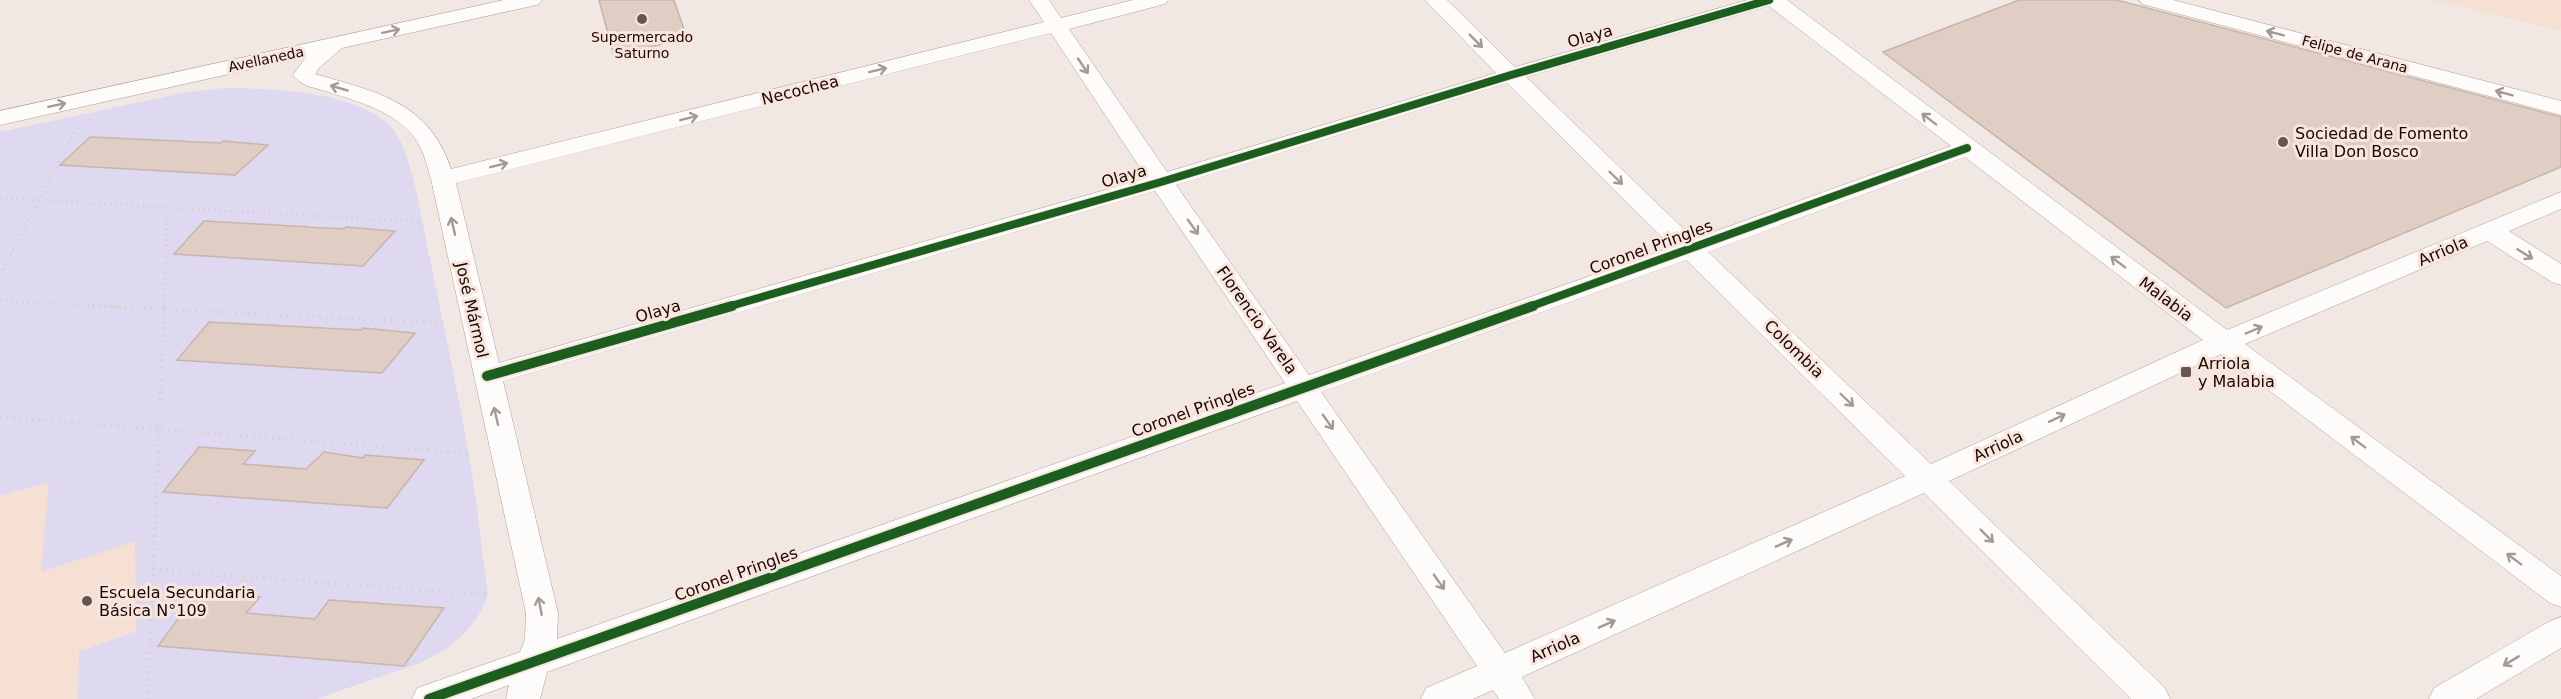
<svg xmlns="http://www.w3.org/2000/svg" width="2561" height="699" font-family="'DejaVu Sans',sans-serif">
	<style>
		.built { fill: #f6dfd3 }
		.green { fill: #ded8f0; fill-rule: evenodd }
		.building { fill: #e0cec4; stroke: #c7b5ab; stroke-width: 1.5 }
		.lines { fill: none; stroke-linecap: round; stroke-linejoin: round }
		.street-casing { stroke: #b09e94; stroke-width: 1 }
		.path-far1 { stroke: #d6d2d1; stroke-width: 3; stroke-dasharray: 1.5 4; stroke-linecap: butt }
		.path { stroke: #d6d2d1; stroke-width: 4; stroke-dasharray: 1.5 5; stroke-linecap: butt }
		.street { fill: #fdfcfb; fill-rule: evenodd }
		.cycleway-far1-casing { stroke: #f7e6de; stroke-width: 10 }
		.cycleway-casing { stroke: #f7e6de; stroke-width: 14 }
		.cycleway-far1 { stroke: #1b5e20; stroke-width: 8 }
		.cycleway { stroke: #1b5e20; stroke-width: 10 }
		.oneway { stroke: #a49997 }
		.poi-dot { fill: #685450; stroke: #f7e6de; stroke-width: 2 }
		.labels { text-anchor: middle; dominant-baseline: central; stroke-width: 6; stroke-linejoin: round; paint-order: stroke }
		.far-poi-label { font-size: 14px; fill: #1e0400; stroke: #f7e6de }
		.far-street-label { font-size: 14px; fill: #1e0400; stroke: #f7e6de }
		.street-label { font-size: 16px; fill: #1e0400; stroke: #f7e6de }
		.poi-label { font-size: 16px; fill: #1e0400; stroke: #f7e6de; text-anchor: start }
	</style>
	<rect width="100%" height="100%" fill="#f1e8e4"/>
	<path class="built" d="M 2431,0 L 2561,0 L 2561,31 Z
		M 50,482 L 41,572 L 135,540 L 136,631 L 79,652 L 78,699 L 0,699 L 0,496 Z"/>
	<path class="green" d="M 225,88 C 273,89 352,90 390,126 C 412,146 423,228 430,259 C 443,323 457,387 468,451 C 477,498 481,547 488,595 L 480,613 L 466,632 L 447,648 L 423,662 L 316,699 L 78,699 L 79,652 L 136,631 L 135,541 L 41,572 L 49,482 L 0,496 L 0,132 L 188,92 ZM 90,137 L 134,139 L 124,148 L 174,151 L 189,140 L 204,142 L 195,150 L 211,152 L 223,141 L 268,145 L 235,175 L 60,165 ZM 204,221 L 251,224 L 241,234 L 295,238 L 310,225 L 326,227 L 318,236 L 334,239 L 346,227 L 395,231 L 363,266 L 175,254 ZM 209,322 L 261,325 L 250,336 L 308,341 L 324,327 L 341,328 L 332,339 L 351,342 L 363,328 L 415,333 L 382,373 L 177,360 ZM 199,447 L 255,451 L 243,464 L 306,469 L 324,452 L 343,455 L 333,467 L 352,471 L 366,455 L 423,460 L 386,508 L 164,492 ZM 198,593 L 260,597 L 246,613 L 315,619 L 329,600 L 355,602 L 344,620 L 366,622 L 381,602 L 443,608 L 404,666 L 159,646 Z"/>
	<path class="building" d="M 599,0 L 674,0 L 687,38 L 614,56 Z
		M 2019,0 L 2117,0 L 2561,117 L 2561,167 L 2226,308 L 1883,52 Z
		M 90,137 L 221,143 L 223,141 L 268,145 L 235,175 L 60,165 Z
		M 204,221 L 344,229 L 346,227 L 395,231 L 363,266 L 174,254 Z
		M 209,322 L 361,330 L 363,328 L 415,333 L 382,373 L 177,360 Z
		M 199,447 L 255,451 L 243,464 L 306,469 L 324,452 L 363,458 L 365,455 L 424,460 L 387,508 L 163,492 Z
		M 197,593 L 260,597 L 246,613 L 315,619 L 329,600 L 444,608 L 404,666 L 158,646 Z"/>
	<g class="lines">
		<defs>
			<path id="street" d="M 504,0 L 542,0 L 539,4 L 532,6 L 342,48 L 319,68 L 315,74 C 377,92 429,102 451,169 L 1044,22 L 1029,0 L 1049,0 L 1061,18 L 1133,0 L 1168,0 L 1165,4 L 1069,29 L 1167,172 L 1496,73 L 1425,0 L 1447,0 L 1515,67 L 1747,0 L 1787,0 L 2227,330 L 2561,192 L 2561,209 L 2509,231 L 2561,264 L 2561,285 L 2552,282 L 2487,241 L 2245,344 L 2561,576 L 2561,607 L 2550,603 L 2221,354 L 1949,481 L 2165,688 L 2170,699 L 2131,699 L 1924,493 L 1522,677 L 1535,699 L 1499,699 L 1493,690 L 1473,699 L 1421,699 L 1426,688 L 1477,666 L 1297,401 L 547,672 L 540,699 L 506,699 L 509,685 L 471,699 L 412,699 L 417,688 L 520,652 L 525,639 L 526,613 L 431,179 C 427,167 425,154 418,143 C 401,113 357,101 325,91 C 312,87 301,86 293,75 L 306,57 L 0,125 L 0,111 ZM 1769,6 L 1951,146 L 1694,239 L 1526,77 ZM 1051,33 L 1147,178 L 499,363 L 456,183 ZM 1507,83 L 1672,247 L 1309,375 L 1176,185 ZM 1965,157 L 2203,340 L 1931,464 L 1708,252 ZM 1155,191 L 1285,383 L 557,639 L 558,613 L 503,381 ZM 1686,260 L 1905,476 L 1505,653 L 1321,392 Z
				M 2139,0 L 2173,0 L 2561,101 L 2561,115 L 2142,4 Z
				M 2561,617 L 2561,648 L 2476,699 L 2429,699 L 2434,688 L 2550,621 Z"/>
		</defs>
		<use href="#street" class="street-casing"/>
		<path class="path-far1" d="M 0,198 L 422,222
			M 0,275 L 78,125
			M 0,301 L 122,307
			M 164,307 L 168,208"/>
		<path class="path" d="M 92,306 L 443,323
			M 0,417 L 468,453
			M 153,570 L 488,595
			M 148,699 L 164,306"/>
		<use href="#street" class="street"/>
		<defs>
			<path id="cycleway-far1" d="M 727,307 L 1161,182 L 1511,75 L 1769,0
				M 1529,307 L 1967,148"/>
			<path id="cycleway" d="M 487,376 L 732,306
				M 429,699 L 1533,306"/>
		</defs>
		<use href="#cycleway-far1" class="cycleway-far1-casing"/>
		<use href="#cycleway" class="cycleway-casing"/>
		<use href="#cycleway-far1" class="cycleway-far1"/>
		<use href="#cycleway" class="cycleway"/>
	</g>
	<defs><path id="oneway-shaft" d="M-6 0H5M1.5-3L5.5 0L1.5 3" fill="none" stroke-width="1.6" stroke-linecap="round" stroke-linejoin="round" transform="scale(1.5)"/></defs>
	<g class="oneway">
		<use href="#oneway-shaft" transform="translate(391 31) rotate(-12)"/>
		<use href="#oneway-shaft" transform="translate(2275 33) rotate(-165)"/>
		<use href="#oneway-shaft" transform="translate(1476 41) rotate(45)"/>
		<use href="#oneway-shaft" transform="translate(1083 66) rotate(56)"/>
		<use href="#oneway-shaft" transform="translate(878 70) rotate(-14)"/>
		<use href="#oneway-shaft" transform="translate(339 88) rotate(-164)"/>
		<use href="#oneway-shaft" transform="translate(2504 93) rotate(-165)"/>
		<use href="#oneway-shaft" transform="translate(57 105) rotate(-12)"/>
		<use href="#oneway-shaft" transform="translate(689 118) rotate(-14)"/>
		<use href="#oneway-shaft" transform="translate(1929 119) rotate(-143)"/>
		<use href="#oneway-shaft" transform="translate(499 165) rotate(-14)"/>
		<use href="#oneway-shaft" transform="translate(1616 178) rotate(44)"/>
		<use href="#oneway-shaft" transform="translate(453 226) rotate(-103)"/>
		<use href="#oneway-shaft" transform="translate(1193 227) rotate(55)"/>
		<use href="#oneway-shaft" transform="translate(2525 254) rotate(32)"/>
		<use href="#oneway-shaft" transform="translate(2118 262) rotate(-143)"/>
		<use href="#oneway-shaft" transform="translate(2254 330) rotate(-23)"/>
		<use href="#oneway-shaft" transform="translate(1847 400) rotate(44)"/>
		<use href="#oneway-shaft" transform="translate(496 416) rotate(-103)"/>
		<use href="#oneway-shaft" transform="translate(2057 418) rotate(-25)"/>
		<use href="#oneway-shaft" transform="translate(1328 422) rotate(55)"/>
		<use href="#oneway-shaft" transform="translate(2358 442) rotate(-143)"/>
		<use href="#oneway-shaft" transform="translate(1987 536) rotate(45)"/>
		<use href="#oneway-shaft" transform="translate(1784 543) rotate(-24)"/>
		<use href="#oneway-shaft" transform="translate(2514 559) rotate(-143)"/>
		<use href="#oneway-shaft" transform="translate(1439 582) rotate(55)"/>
		<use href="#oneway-shaft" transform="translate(540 606) rotate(-101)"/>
		<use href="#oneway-shaft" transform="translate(1607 624) rotate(-24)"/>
		<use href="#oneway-shaft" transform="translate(2511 661) rotate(149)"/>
	</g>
	<g class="poi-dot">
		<circle cx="642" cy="19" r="6"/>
		<circle cx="2283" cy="142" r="6"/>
		<rect x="2180" y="366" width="12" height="12" rx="3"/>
		<circle cx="87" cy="601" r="6"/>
	</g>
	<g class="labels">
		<g class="far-poi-label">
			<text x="642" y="37">Supermercado<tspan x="642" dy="16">Saturno</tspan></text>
		</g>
		<g class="far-street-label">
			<text transform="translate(2355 54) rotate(15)">Felipe de Arana</text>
			<text transform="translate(266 59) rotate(-12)">Avellaneda</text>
		</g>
		<g class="street-label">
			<text transform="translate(1590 36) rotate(-16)">Olaya</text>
			<text transform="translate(800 90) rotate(-14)">Necochea</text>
			<text transform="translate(1124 176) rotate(-16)">Olaya</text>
			<text transform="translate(1651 247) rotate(-20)">Coronel Pringles</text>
			<text transform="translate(2443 251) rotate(-23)">Arriola</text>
			<text transform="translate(2166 299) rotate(37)">Malabia</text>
			<text transform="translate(472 310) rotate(77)">José Mármol</text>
			<text transform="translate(658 311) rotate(-16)">Olaya</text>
			<text transform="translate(1257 320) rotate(55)">Florencio Varela</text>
			<text transform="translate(1794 349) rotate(44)">Colombia</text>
			<text transform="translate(1193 410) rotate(-20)">Coronel Pringles</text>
			<text transform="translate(1998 446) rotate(-25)">Arriola</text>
			<text transform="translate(736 574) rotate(-20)">Coronel Pringles</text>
			<text transform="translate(1555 647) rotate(-24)">Arriola</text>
		</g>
		<g class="poi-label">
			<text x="2295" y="133">Sociedad de Fomento<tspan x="2295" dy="18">Villa Don Bosco</tspan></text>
			<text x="2198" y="363">Arriola<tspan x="2198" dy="18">y Malabia</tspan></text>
			<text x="99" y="592">Escuela Secundaria<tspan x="99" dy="18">Básica N°109</tspan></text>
		</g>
	</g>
</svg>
